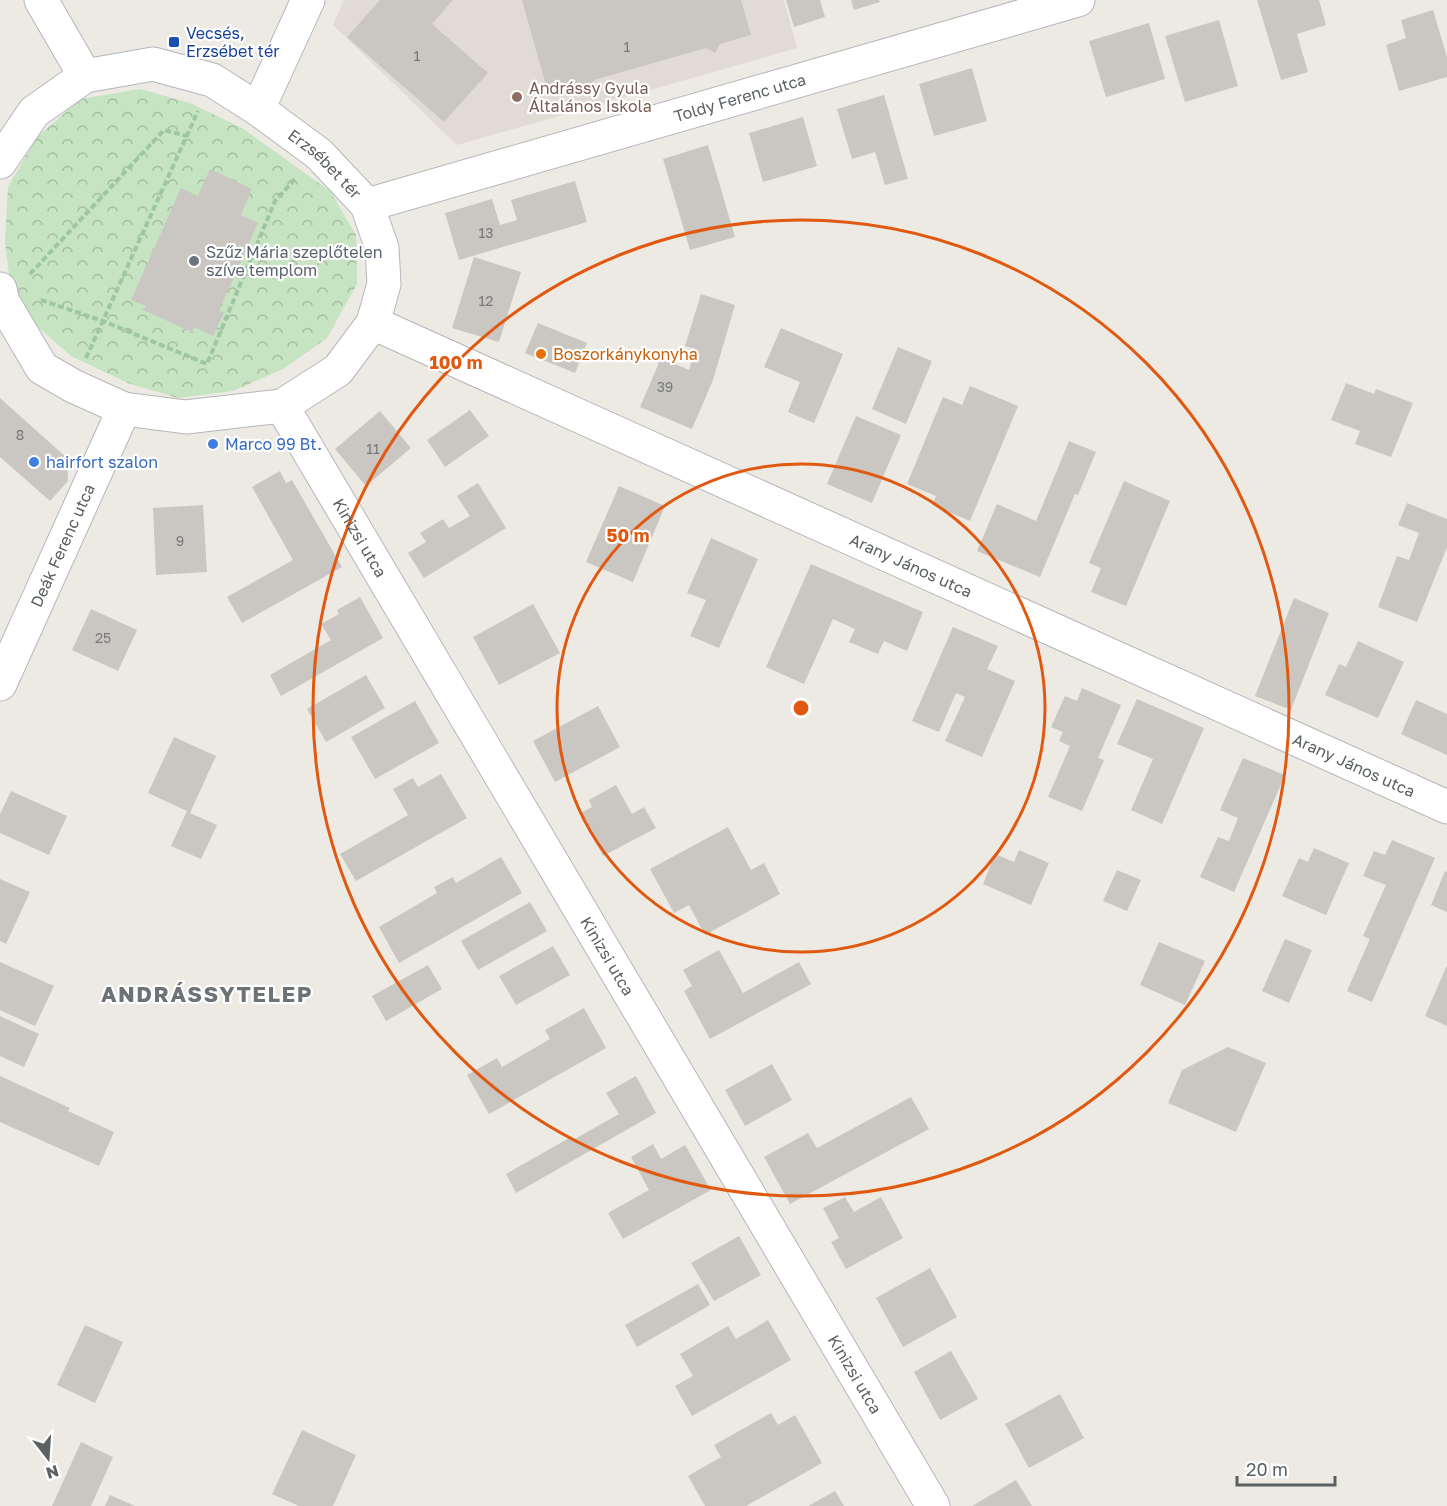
<svg xmlns="http://www.w3.org/2000/svg" width="1447" height="1506" font-family="'Golos Text',sans-serif">
	<style>
		.education { fill: #e0dbd5 }
		.park { fill: url(#park-crowns) }
		.building { fill: #cac7c2 }
		.lines { fill: none; stroke-linecap: round; stroke-linejoin: round }
		.minor-casing { stroke: #b4b7ba; stroke-width: 35 }
		.path { stroke: #9cc7a1; stroke-width: 4; stroke-dasharray: 6 3; stroke-linecap: butt }
		.minor { stroke: #fff; stroke-width: 33 }
		.ring { fill: none; stroke: #e15910; stroke-width: 3 }
		.transit-dot { fill: #1a4fb4; stroke: #fff; stroke-width: 2 }
		.education-dot { fill: #8d6e63; stroke: #fff; stroke-width: 2 }
		.worship-dot { fill: #6b7280; stroke: #fff; stroke-width: 2 }
		.food-dot { fill: #e8710a; stroke: #fff; stroke-width: 2 }
		.shop-dot { fill: #3f7fe0; stroke: #fff; stroke-width: 2 }
		.labels { text-anchor: middle; dominant-baseline: central; stroke-width: 4.5; stroke-linejoin: round; paint-order: stroke }
		.number-label { font-size: 14px; fill: #777a7b }
		.transit-label { font-size: 16px; fill: #164399; stroke: #fff; text-anchor: start }
		.education-label { font-size: 16px; fill: #785e54; stroke: #fff; text-anchor: start }
		.street-label { font-size: 16px; fill: #5b6063; stroke: #fff }
		.worship-label { font-size: 16px; fill: #5b616d; stroke: #fff; text-anchor: start }
		.food-label { font-size: 16px; fill: #c56008; stroke: #fff; text-anchor: start }
		.shop-label { font-size: 16px; fill: #366cbe; stroke: #fff; text-anchor: start }
		.district-label { font-size: 22px; font-weight: bold; letter-spacing: 1.5px; fill: #6d7275; stroke: #fff }
		.centre { fill: #e15910; stroke: #fff; stroke-width: 3 }
		.ring-label { font-size: 18px; text-anchor: middle; font-weight: bold; fill: #e15910; stroke: #fff; stroke-width: 4.5; stroke-linejoin: round; paint-order: stroke }
	</style>
	<defs>
		<pattern id="park-crowns" width="20" height="18" patternUnits="userSpaceOnUse" patternTransform="scale(1.5)"><rect width="20" height="18" fill="#c6e4c1"/><path d="M2 6a3 3 0 1 1 6 0M12 15a3 3 0 1 1 6 0" fill="none" stroke="#a4bca0"/></pattern>
	</defs>
	<rect width="100%" height="100%" fill="#edeae3"/>
	<path class="education" d="M 344,0 L 784,0 L 797,48 L 457,145 L 333,25 Z"/>
	<path class="park" d="M 140,89 L 190,103 L 242,128 L 330,191 L 356,235 L 357,284 L 327,338 L 283,369 L 233,391 L 178,398 L 128,383 L 71,356 L 37,326 L 10,283 L 5,242 L 8,187 L 37,137 L 81,99 Z"/>
	<path class="building" d="M 380,0 L 453,0 L 432,24 L 488,73 L 444,122 L 347,37 Z
		M 522,0 L 741,0 L 751,35 L 720,44 L 715,53 L 706,48 L 594,80 L 588,89 L 580,85 L 548,93 Z
		M 786,0 L 820,0 L 825,17 L 794,27 Z
		M 851,0 L 879,0 L 880,2 L 854,10 Z
		M 1257,0 L 1319,0 L 1326,25 L 1297,34 L 1308,72 L 1281,80 Z
		M 1433,10 L 1447,57 L 1447,77 L 1399,91 L 1386,45 L 1406,38 L 1401,20 Z
		M 1219,20 L 1238,86 L 1185,102 L 1165,36 Z
		M 1149,23 L 1165,79 L 1106,97 L 1089,41 Z
		M 972,68 L 987,121 L 934,136 L 919,84 Z
		M 884,95 L 908,179 L 885,185 L 875,152 L 852,159 L 837,109 Z
		M 803,117 L 817,166 L 763,182 L 749,133 Z
		M 708,145 L 735,237 L 690,250 L 663,159 Z
		M 210,169 L 252,189 L 241,215 L 258,223 L 219,311 L 224,313 L 213,336 L 194,327 L 192,332 L 143,310 L 146,306 L 131,300 L 181,188 L 198,196 Z
		M 575,181 L 587,222 L 459,260 L 445,213 L 492,199 L 500,225 L 517,220 L 511,200 Z
		M 474,257 L 521,272 L 499,342 L 452,328 Z
		M 701,294 L 735,305 L 713,380 L 692,429 L 640,407 L 661,358 L 689,370 L 695,349 L 685,346 Z
		M 538,323 L 587,343 L 575,373 L 525,353 Z
		M 781,328 L 843,354 L 814,423 L 788,412 L 800,382 L 764,367 Z
		M 898,347 L 932,361 L 906,424 L 872,409 Z
		M 1346,383 L 1374,394 L 1376,389 L 1413,403 L 1391,457 L 1355,444 L 1360,431 L 1331,420 Z
		M 970,386 L 1018,406 L 970,521 L 932,505 L 936,496 L 907,484 L 943,397 L 962,405 Z
		M 0,398 L 67,458 L 68,481 L 50,501 L 0,457 Z
		M 470,410 L 489,436 L 445,467 L 427,440 Z
		M 380,411 L 411,448 L 366,486 L 335,449 Z
		M 856,416 L 901,435 L 872,503 L 827,484 Z
		M 1069,441 L 1096,452 L 1078,495 L 1075,494 L 1040,577 L 977,551 L 997,504 L 1036,521 Z
		M 280,471 L 286,483 L 292,480 L 342,567 L 242,623 L 227,597 L 293,560 L 252,487 Z
		M 1124,481 L 1170,501 L 1126,606 L 1091,592 L 1101,568 L 1089,563 Z
		M 478,483 L 506,528 L 424,578 L 408,553 L 426,542 L 420,533 L 443,519 L 449,528 L 470,516 L 457,496 Z
		M 619,486 L 665,506 L 633,582 L 586,562 Z
		M 1407,503 L 1447,519 L 1447,547 L 1417,622 L 1378,607 L 1397,556 L 1409,560 L 1419,533 L 1398,525 Z
		M 203,505 L 207,572 L 156,575 L 153,508 Z
		M 711,538 L 758,559 L 719,648 L 690,636 L 706,600 L 687,593 Z
		M 811,564 L 923,612 L 907,651 L 884,641 L 878,654 L 849,642 L 855,629 L 833,619 L 804,684 L 766,667 Z
		M 360,597 L 383,638 L 281,696 L 270,675 L 331,640 L 321,624 L 339,614 L 337,610 Z
		M 1294,598 L 1329,613 L 1291,710 L 1255,696 Z
		M 533,604 L 560,653 L 499,685 L 473,637 Z
		M 91,609 L 137,630 L 118,671 L 72,650 Z
		M 953,627 L 998,646 L 987,669 L 1015,681 L 982,757 L 945,741 L 965,697 L 956,693 L 939,732 L 912,721 Z
		M 1358,641 L 1404,662 L 1378,718 L 1325,695 L 1339,664 L 1346,667 Z
		M 366,675 L 385,708 L 326,742 L 307,709 Z
		M 1082,688 L 1121,705 L 1098,758 L 1104,760 L 1082,811 L 1048,797 L 1070,746 L 1059,741 L 1063,732 L 1051,727 L 1065,696 L 1077,701 Z
		M 1137,699 L 1204,728 L 1162,824 L 1131,810 L 1153,759 L 1117,744 Z
		M 1416,700 L 1447,714 L 1447,755 L 1401,734 Z
		M 415,701 L 439,743 L 375,779 L 351,737 Z
		M 598,706 L 620,747 L 555,782 L 533,741 Z
		M 174,737 L 216,756 L 190,813 L 217,825 L 201,859 L 171,846 L 187,811 L 148,793 Z
		M 1243,758 L 1285,775 L 1234,892 L 1200,877 L 1218,837 L 1229,841 L 1238,818 L 1220,810 Z
		M 441,774 L 467,818 L 356,881 L 340,854 L 408,815 L 393,789 L 413,778 L 418,787 Z
		M 616,785 L 632,814 L 644,807 L 656,828 L 603,856 L 580,813 L 592,807 L 589,800 Z
		M 11,791 L 67,816 L 49,855 L 0,833 L 0,814 Z
		M 728,827 L 751,870 L 764,863 L 780,894 L 705,935 L 689,905 L 674,913 L 650,869 Z
		M 1392,840 L 1435,858 L 1372,1002 L 1347,991 L 1370,939 L 1363,936 L 1386,885 L 1363,876 L 1374,851 L 1385,855 Z
		M 1314,848 L 1349,863 L 1326,915 L 1282,896 L 1299,858 L 1308,862 Z
		M 1019,850 L 1049,863 L 1031,905 L 983,884 L 995,854 L 1014,862 Z
		M 501,857 L 522,893 L 399,963 L 379,927 L 437,893 L 434,887 L 453,877 L 456,883 Z
		M 1117,870 L 1141,880 L 1127,911 L 1103,901 Z
		M 1445,871 L 1447,872 L 1447,912 L 1431,905 Z
		M 0,879 L 30,892 L 6,944 L 0,941 Z
		M 530,902 L 547,931 L 478,970 L 461,941 Z
		M 1285,939 L 1312,950 L 1289,1003 L 1262,991 Z
		M 1159,942 L 1205,961 L 1185,1005 L 1140,985 Z
		M 553,946 L 570,975 L 516,1005 L 499,976 Z
		M 719,950 L 743,993 L 799,962 L 811,984 L 710,1039 L 684,991 L 692,986 L 683,970 Z
		M 0,962 L 54,986 L 35,1026 L 0,1010 Z
		M 428,965 L 442,989 L 386,1021 L 372,996 Z
		M 1447,965 L 1447,1026 L 1425,1016 Z
		M 584,1008 L 606,1048 L 489,1114 L 467,1075 L 497,1058 L 502,1067 L 550,1039 L 545,1030 Z
		M 0,1016 L 39,1034 L 24,1067 L 0,1056 Z
		M 1228,1047 L 1266,1063 L 1236,1132 L 1168,1103 L 1182,1070 Z
		M 772,1064 L 792,1100 L 745,1126 L 725,1090 Z
		M 0,1076 L 70,1108 L 68,1111 L 114,1132 L 99,1166 L 0,1122 Z
		M 636,1076 L 656,1113 L 516,1193 L 506,1174 L 571,1137 L 573,1140 L 619,1114 L 606,1093 Z
		M 911,1097 L 929,1129 L 790,1204 L 764,1157 L 808,1133 L 817,1148 Z
		M 653,1144 L 661,1159 L 685,1145 L 711,1190 L 623,1239 L 608,1213 L 649,1190 L 631,1157 Z
		M 845,1197 L 854,1212 L 881,1197 L 903,1238 L 846,1269 L 831,1242 L 839,1238 L 823,1208 Z
		M 739,1236 L 761,1275 L 714,1301 L 691,1263 Z
		M 930,1268 L 957,1317 L 903,1347 L 876,1298 Z
		M 698,1284 L 710,1305 L 637,1347 L 625,1325 Z
		M 768,1320 L 791,1360 L 692,1416 L 675,1386 L 693,1376 L 680,1354 L 728,1326 L 736,1339 Z
		M 85,1325 L 123,1342 L 95,1403 L 57,1385 Z
		M 951,1351 L 978,1399 L 940,1420 L 914,1372 Z
		M 1060,1394 L 1084,1438 L 1029,1468 L 1005,1424 Z
		M 771,1413 L 778,1425 L 795,1415 L 822,1463 L 746,1506 L 705,1506 L 688,1476 L 721,1457 L 714,1445 Z
		M 302,1430 L 356,1455 L 333,1506 L 299,1506 L 272,1494 Z
		M 81,1442 L 113,1457 L 91,1506 L 52,1506 Z
		M 1016,1480 L 1032,1506 L 972,1506 Z
		M 835,1491 L 844,1506 L 808,1506 Z
		M 110,1495 L 135,1506 L 105,1506 Z"/>
	<g class="lines">
		<defs>
			<g id="minor">
				<path d="M 41,0 L 85,76"/>
				<path d="M 258,109 L 308,0"/>
				<path id="s1" d="M 0,162 L 34,112 L 85,76 L 153,64 L 212,80 L 258,109 L 319,154 L 367,205 L 382,248 L 384,284 L 373,323 L 338,370 L 282,406 L 186,417 L 124,409 L 73,386 L 42,368 L 3,302 L 0,289"/>
				<path id="s2" d="M 367,205 L 1078,0"/>
				<path id="s3" d="M 373,323 L 1447,807"/>
				<path id="s4" d="M 282,406 L 933,1506"/>
				<path id="s5" d="M 0,684 L 124,409"/>
			</g>
		</defs>
		<use href="#minor" class="minor-casing"/>
		<path class="path" d="M 30,274 L 164,130 L 187,136
			M 41,300 L 103,321 L 207,364 L 275,201 L 296,178
			M 86,358 L 198,111"/>
		<use href="#minor" class="minor"/>
	</g>
	<g class="ring">
		<circle cx="801" cy="708" r="244"/>
		<circle cx="801" cy="708" r="488"/>
	</g>
	<rect class="transit-dot" x="168" y="36" width="12" height="12" rx="3"/>
	<circle class="education-dot" cx="517" cy="97" r="6"/>
	<circle class="worship-dot" cx="194" cy="261" r="6"/>
	<circle class="food-dot" cx="541" cy="354" r="6"/>
	<g class="shop-dot">
		<circle cx="213" cy="444" r="6"/>
		<circle cx="34" cy="462" r="6"/>
	</g>
	<g class="labels">
		<g class="number-label">
			<text x="627" y="46">1</text>
			<text x="417" y="55">1</text>
			<text x="486" y="232">13</text>
			<text x="486" y="300">12</text>
			<text x="665" y="386">39</text>
			<text x="20" y="434">8</text>
			<text x="373" y="448">11</text>
			<text x="180" y="540">9</text>
			<text x="103" y="637">25</text>
		</g>
		<g class="transit-label">
			<text x="186" y="33">Vecsés,<tspan x="186" dy="18">Erzsébet tér</tspan></text>
		</g>
		<g class="education-label">
			<text x="529" y="88">Andrássy Gyula<tspan x="529" dy="18">Általános Iskola</tspan></text>
		</g>
		<g class="street-label">
			<text stroke="none"><textPath href="#s2" startOffset="388">Toldy Ferenc utca</textPath></text>
			<text stroke="none"><textPath href="#s1" startOffset="394">Erzsébet tér</textPath></text>
			<text stroke="none"><textPath href="#s4" startOffset="153">Kinizsi utca</textPath></text>
			<text stroke="none"><textPath href="#s5" startOffset="152">Deák Ferenc utca</textPath></text>
			<text stroke="none"><textPath href="#s3" startOffset="590">Arany János utca</textPath></text>
			<text stroke="none"><textPath href="#s3" startOffset="1076">Arany János utca</textPath></text>
			<text stroke="none"><textPath href="#s4" startOffset="639">Kinizsi utca</textPath></text>
			<text stroke="none"><textPath href="#s4" startOffset="1125">Kinizsi utca</textPath></text>
		</g>
		<g class="worship-label">
			<text x="206" y="252">Szűz Mária szeplőtelen<tspan x="206" dy="18">szíve templom</tspan></text>
		</g>
		<g class="food-label">
			<text x="553" y="354">Boszorkánykonyha</text>
		</g>
		<g class="shop-label">
			<text x="225" y="444">Marco 99 Bt.</text>
			<text x="46" y="462">hairfort szalon</text>
		</g>
		<g class="district-label">
			<text x="207" y="993">ANDRÁSSYTELEP</text>
		</g>
	</g>
	<circle cx="801" cy="708" r="9" class="centre"/>
	<g class="ring-label">
		<text x="456" y="369">100 m</text>
		<text x="628" y="542">50 m</text>
	</g>
	<g transform="translate(48 1458) rotate(163)" stroke="#ffffff" stroke-width="4.5" paint-order="stroke">
	<path d="M0-4.5L10 22L0 15L-10 22Z" fill="#5b6063"/>
	<text y="-9" font-size="16" font-weight="bold" text-anchor="middle" fill="#5b6063">N</text>
	</g>
	<path d="M1237 1476v9h98v-9" fill="none" stroke="#5b6063" stroke-width="3"/>
	<text x="1246" y="1476" font-size="18" fill="#5b6063" stroke="#ffffff" stroke-width="4.5" paint-order="stroke">20 m</text>
</svg>
